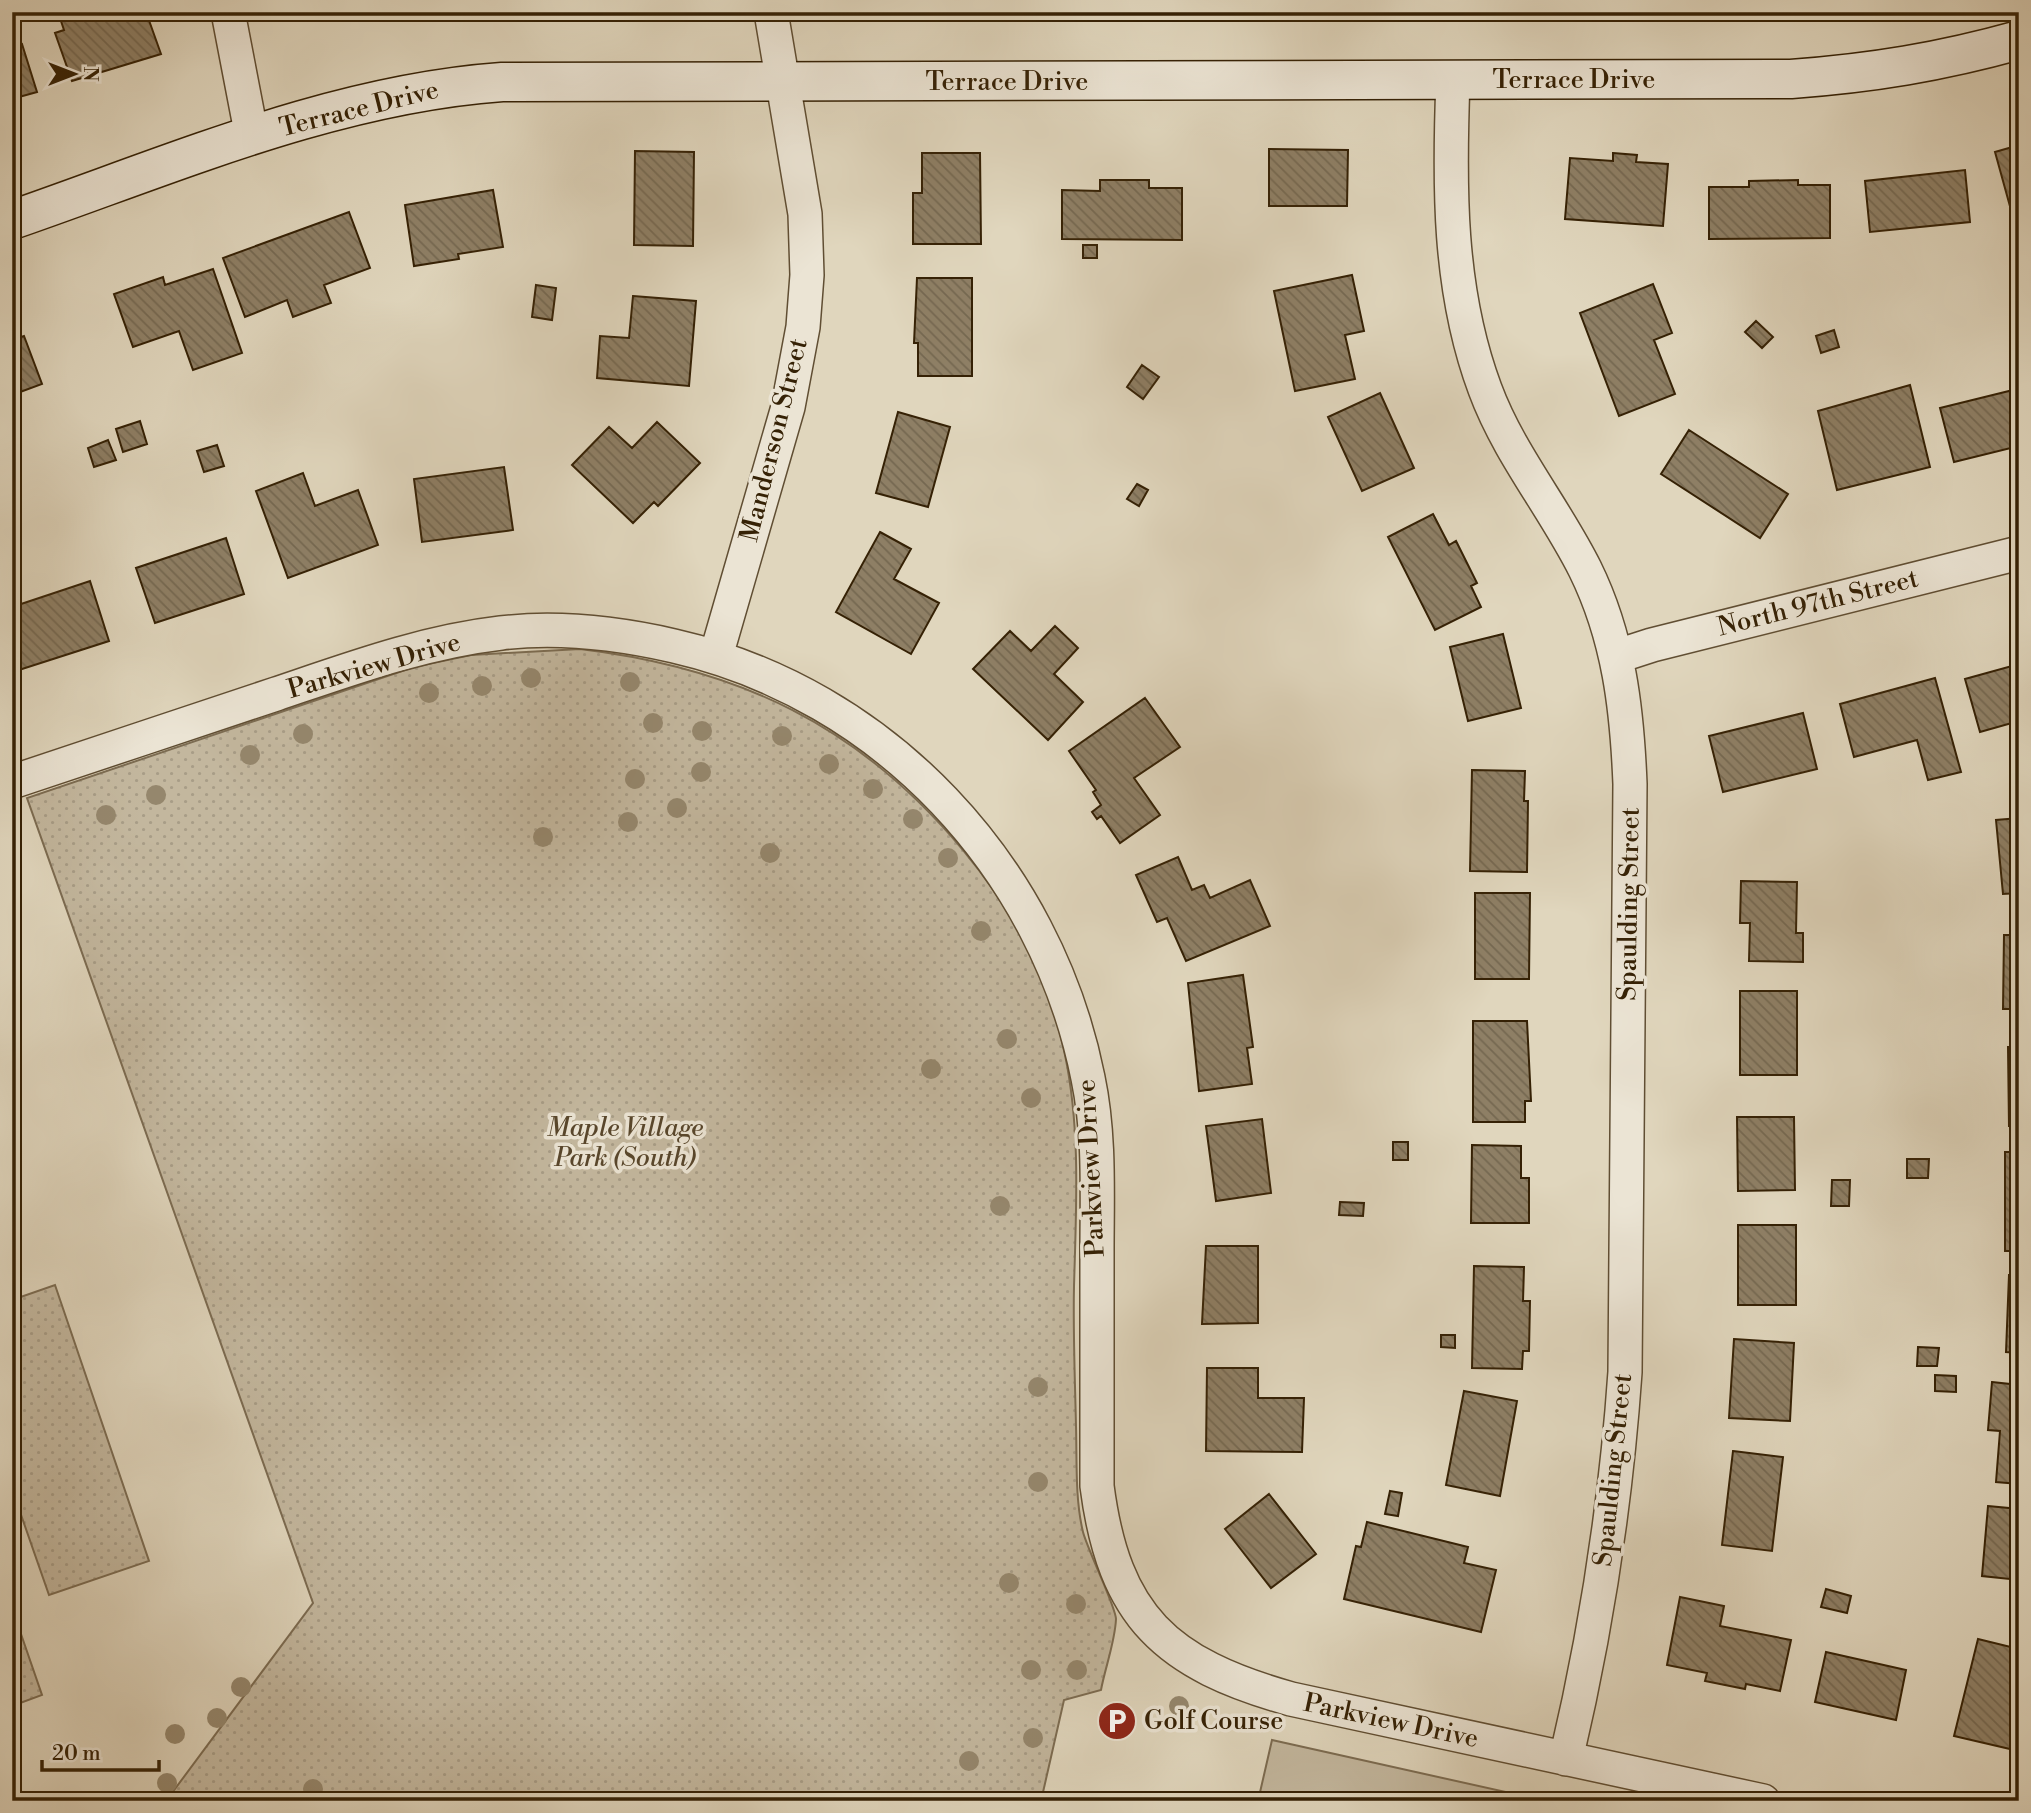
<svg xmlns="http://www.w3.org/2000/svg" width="2031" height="1813" font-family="'Libre Bodoni',serif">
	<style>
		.grass { fill: #c3b79e; stroke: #7c6c52; stroke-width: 2 }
		.park { fill: url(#park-dots); stroke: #7c6c52; stroke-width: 2 }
		.building { fill: url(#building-back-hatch); stroke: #352105; stroke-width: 2 }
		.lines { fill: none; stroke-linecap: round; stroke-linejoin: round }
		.street-casing { stroke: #604e33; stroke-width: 36 }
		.secondary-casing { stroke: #352105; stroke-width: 41 }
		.street { stroke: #ebe4d4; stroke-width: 33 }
		.secondary { stroke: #ebe4d4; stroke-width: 38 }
		.tree { fill: #95876d }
		.labels { text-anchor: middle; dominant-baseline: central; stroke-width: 7; stroke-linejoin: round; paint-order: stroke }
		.street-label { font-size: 26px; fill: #352105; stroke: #ebe4d4 }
		.park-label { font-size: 26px; font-style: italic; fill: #58462b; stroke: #ebe4d4 }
		.poi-label { font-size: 26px; fill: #352105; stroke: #ebe4d4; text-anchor: start }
	</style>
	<defs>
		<pattern id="park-dots" width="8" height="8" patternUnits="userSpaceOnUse" patternTransform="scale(1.75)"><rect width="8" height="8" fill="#c3b79e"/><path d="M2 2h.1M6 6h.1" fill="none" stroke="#a89d87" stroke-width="1.8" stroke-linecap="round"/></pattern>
		<pattern id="building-back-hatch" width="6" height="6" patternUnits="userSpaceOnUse" patternTransform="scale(1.75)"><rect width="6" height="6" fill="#8e7f65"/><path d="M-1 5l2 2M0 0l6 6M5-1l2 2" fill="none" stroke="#756851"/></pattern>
	</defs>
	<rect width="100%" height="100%" fill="#e0d6bd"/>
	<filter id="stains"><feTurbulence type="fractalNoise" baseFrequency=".00286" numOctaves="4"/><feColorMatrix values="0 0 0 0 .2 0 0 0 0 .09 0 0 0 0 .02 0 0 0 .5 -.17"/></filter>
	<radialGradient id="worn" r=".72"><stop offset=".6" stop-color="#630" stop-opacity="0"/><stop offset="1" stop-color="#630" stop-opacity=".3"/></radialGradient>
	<path class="grass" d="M 1272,1740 L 1546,1801 L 1258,1801 Z"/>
	<path class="park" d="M 580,649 C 739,668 860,726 963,850 C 1012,909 1050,979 1065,1055 C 1081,1131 1076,1210 1074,1287 C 1073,1333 1075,1380 1076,1426 C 1077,1461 1075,1499 1083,1532 C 1088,1551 1116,1607 1116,1619 C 1115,1642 1105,1668 1101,1690 L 1064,1700 L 1041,1801 L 166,1801 L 313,1603 L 27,798 L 414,667 L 471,655 Z
		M 55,1285 L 149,1561 L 49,1595 L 12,1489 L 12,1300 Z
		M 12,1608 L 42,1695 L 12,1706 Z"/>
	<path class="building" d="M 58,12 L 92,12 L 94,19 L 113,12 L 146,12 L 161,54 L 72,81 L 55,33 L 64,30 Z
		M 22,44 L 37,92 L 12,99 L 12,47 Z
		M 2019,145 L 2019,207 L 2011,210 L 1995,152 Z
		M 1269,149 L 1348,150 L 1347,206 L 1269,206 Z
		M 635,151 L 694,152 L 693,246 L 634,245 Z
		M 922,153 L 980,153 L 981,244 L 913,244 L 913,193 L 922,193 Z
		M 1613,153 L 1637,155 L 1636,162 L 1668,164 L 1663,226 L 1565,219 L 1570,158 L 1613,161 Z
		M 1965,170 L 1970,222 L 1870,232 L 1865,181 Z
		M 1100,180 L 1149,180 L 1149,188 L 1182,188 L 1182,240 L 1062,239 L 1062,190 L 1100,191 Z
		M 1798,180 L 1798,185 L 1830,185 L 1830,238 L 1709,239 L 1709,187 L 1749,187 L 1749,181 Z
		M 493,190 L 503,247 L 458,254 L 459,259 L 414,266 L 405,205 Z
		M 349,212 L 370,268 L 324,285 L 331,303 L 293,317 L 287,300 L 245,317 L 223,258 Z
		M 1083,245 L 1097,245 L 1097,258 L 1083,258 Z
		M 213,269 L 242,353 L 193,370 L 179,331 L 133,347 L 114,294 L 163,277 L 165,285 Z
		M 1352,275 L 1364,331 L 1345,335 L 1355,379 L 1295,391 L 1274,291 Z
		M 917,278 L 972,278 L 972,376 L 918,376 L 918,343 L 914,343 Z
		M 1653,284 L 1672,333 L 1654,340 L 1675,394 L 1619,416 L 1580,313 Z
		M 536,285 L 556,288 L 552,320 L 532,317 Z
		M 633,296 L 696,301 L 689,386 L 597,378 L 600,336 L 629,338 Z
		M 1756,321 L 1773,337 L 1762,348 L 1745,332 Z
		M 1834,330 L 1839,347 L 1821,353 L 1816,336 Z
		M 24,336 L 42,384 L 12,395 L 12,340 Z
		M 1142,365 L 1159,377 L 1143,399 L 1127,387 Z
		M 1910,385 L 1930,467 L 1837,490 L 1818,411 Z
		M 2013,390 L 2019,416 L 2019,446 L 1954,462 L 1940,408 Z
		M 1380,393 L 1414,468 L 1362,491 L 1328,417 Z
		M 898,412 L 950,427 L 928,507 L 876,493 Z
		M 140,421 L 147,444 L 123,452 L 116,429 Z
		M 657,422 L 700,463 L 658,506 L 654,502 L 633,523 L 572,465 L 609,427 L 632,448 Z
		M 1689,430 L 1788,494 L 1760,538 L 1661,474 Z
		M 108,440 L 116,460 L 94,467 L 88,448 Z
		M 217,445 L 224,466 L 204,472 L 197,451 Z
		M 504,467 L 513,530 L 422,542 L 414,479 Z
		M 303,473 L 315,506 L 358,490 L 378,545 L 288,578 L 256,491 Z
		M 1137,484 L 1148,490 L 1139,506 L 1127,499 Z
		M 1433,514 L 1449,545 L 1456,541 L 1477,583 L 1471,586 L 1481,607 L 1435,630 L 1388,537 Z
		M 880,532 L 911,549 L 894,579 L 939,603 L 911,654 L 836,612 Z
		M 226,538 L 244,594 L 155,623 L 136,568 Z
		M 90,581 L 109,641 L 19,670 L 12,649 L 12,607 Z
		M 1055,626 L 1078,648 L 1054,674 L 1083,702 L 1048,740 L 973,669 L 1010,631 L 1031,651 Z
		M 1503,634 L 1521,708 L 1468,721 L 1450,647 Z
		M 2019,664 L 2019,721 L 1980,732 L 1965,679 Z
		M 1935,678 L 1961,772 L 1928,780 L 1917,740 L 1854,757 L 1840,704 Z
		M 1145,698 L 1180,747 L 1134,778 L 1160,815 L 1120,843 L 1101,816 L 1097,819 L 1092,812 L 1101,805 L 1093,792 L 1096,790 L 1069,751 Z
		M 1803,713 L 1817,769 L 1723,792 L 1709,736 Z
		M 1472,770 L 1525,771 L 1524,801 L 1528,801 L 1527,872 L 1470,871 Z
		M 2019,818 L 2019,893 L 2003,894 L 1996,820 Z
		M 1178,857 L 1192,890 L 1204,885 L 1210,898 L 1250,880 L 1270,926 L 1186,961 L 1167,918 L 1157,922 L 1136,875 Z
		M 1741,881 L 1797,882 L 1796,933 L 1803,933 L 1803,962 L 1749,961 L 1750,923 L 1740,923 Z
		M 1475,893 L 1530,893 L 1529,979 L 1475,979 Z
		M 2004,935 L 2019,935 L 2019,1009 L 2003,1009 Z
		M 1243,975 L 1253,1047 L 1247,1048 L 1252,1084 L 1199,1091 L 1188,983 Z
		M 1740,991 L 1797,991 L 1797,1075 L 1740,1075 Z
		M 1473,1021 L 1527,1021 L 1531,1101 L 1525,1101 L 1525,1122 L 1473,1122 Z
		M 2008,1047 L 2019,1047 L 2019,1126 L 2009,1126 Z
		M 1737,1117 L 1794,1117 L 1795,1190 L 1738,1191 Z
		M 1262,1119 L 1271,1193 L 1216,1201 L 1206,1126 Z
		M 1393,1142 L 1408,1142 L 1408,1160 L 1393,1160 Z
		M 1472,1145 L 1521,1146 L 1521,1178 L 1529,1178 L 1529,1223 L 1471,1223 Z
		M 2005,1152 L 2019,1152 L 2019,1251 L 2005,1251 Z
		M 1907,1159 L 1929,1159 L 1928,1178 L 1907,1178 Z
		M 1832,1180 L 1850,1180 L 1849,1206 L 1831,1206 Z
		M 1340,1202 L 1364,1203 L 1363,1216 L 1339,1215 Z
		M 1738,1225 L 1796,1225 L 1796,1305 L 1738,1305 Z
		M 1206,1246 L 1258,1246 L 1258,1323 L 1202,1324 Z
		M 1474,1266 L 1524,1267 L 1523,1301 L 1530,1301 L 1529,1351 L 1523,1351 L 1522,1369 L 1472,1368 Z
		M 2009,1275 L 2019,1275 L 2019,1353 L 2006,1352 Z
		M 1441,1335 L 1455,1335 L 1455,1348 L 1441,1347 Z
		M 1734,1339 L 1794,1343 L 1790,1421 L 1729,1418 Z
		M 1918,1347 L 1939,1348 L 1937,1366 L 1917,1366 Z
		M 1207,1368 L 1258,1368 L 1258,1398 L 1304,1398 L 1302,1452 L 1206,1451 Z
		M 1935,1375 L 1956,1376 L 1956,1392 L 1935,1391 Z
		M 1992,1382 L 2019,1385 L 2019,1484 L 1996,1482 L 2000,1431 L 1988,1430 Z
		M 1464,1391 L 1517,1401 L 1500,1496 L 1446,1485 Z
		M 1733,1451 L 1783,1457 L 1772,1551 L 1722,1545 Z
		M 1390,1491 L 1402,1493 L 1398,1516 L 1385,1514 Z
		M 1269,1494 L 1316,1554 L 1271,1588 L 1225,1529 Z
		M 1988,1506 L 2019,1509 L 2019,1580 L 1982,1576 Z
		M 1367,1522 L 1468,1547 L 1464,1563 L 1496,1570 L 1481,1632 L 1344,1599 L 1356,1546 L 1361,1547 Z
		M 1826,1589 L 1851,1596 L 1847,1613 L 1821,1607 Z
		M 1680,1597 L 1724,1606 L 1720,1626 L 1791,1640 L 1780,1691 L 1746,1684 L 1745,1689 L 1705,1681 L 1707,1673 L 1667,1665 Z
		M 1978,1639 L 2019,1649 L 2019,1713 L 2010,1749 L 1954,1736 Z
		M 1826,1652 L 1906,1670 L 1896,1720 L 1815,1702 Z"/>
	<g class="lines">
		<defs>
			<path id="street" d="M 228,12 L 252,137
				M 1453,80 C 1449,184 1448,290 1485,389 C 1509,454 1554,507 1585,569 C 1619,638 1627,709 1630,784 L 1625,1372 C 1616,1502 1596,1632 1566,1759
				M 716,656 L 788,407 L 803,327 L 807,275 L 805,214 L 771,12
				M 1618,656 L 1652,645 L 2019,553
				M 12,782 C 100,753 188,723 276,694 C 350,669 423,642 501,633 C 560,626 617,633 674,646 C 884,694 1046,867 1088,1078 C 1100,1135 1097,1194 1097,1251 C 1097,1329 1097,1408 1097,1486 C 1114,1617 1166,1664 1291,1699 L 1763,1801"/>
			<path id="secondary" d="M 12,220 C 171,165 333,94 502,82 L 1791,79 C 1872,73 1940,62 2019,40"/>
		</defs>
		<use href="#street" class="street-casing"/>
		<use href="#secondary" class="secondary-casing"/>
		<use href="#street" class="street"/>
		<use href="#secondary" class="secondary"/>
	</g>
	<g class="tree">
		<circle cx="531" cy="678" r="10"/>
		<circle cx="630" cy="682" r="10"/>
		<circle cx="482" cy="686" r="10"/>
		<circle cx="429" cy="693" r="10"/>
		<circle cx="653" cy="723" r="10"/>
		<circle cx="702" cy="731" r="10"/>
		<circle cx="303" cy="734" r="10"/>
		<circle cx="782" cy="736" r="10"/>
		<circle cx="250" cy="755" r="10"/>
		<circle cx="829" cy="764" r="10"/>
		<circle cx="701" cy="772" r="10"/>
		<circle cx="635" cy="779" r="10"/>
		<circle cx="873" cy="789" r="10"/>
		<circle cx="156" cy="795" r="10"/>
		<circle cx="677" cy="808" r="10"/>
		<circle cx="106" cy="815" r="10"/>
		<circle cx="913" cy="819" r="10"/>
		<circle cx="628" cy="822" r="10"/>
		<circle cx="543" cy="837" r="10"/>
		<circle cx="770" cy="853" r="10"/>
		<circle cx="948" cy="858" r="10"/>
		<circle cx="981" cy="931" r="10"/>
		<circle cx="1007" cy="1039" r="10"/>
		<circle cx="931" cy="1069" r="10"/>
		<circle cx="1031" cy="1098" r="10"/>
		<circle cx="1000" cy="1206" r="10"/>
		<circle cx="1038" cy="1387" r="10"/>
		<circle cx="1038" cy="1482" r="10"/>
		<circle cx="1009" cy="1583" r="10"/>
		<circle cx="1076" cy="1604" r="10"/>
		<circle cx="1031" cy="1670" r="10"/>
		<circle cx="1077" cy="1670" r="10"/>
		<circle cx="241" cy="1687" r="10"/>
		<circle cx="1179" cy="1706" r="10"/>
		<circle cx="217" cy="1718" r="10"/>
		<circle cx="175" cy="1734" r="10"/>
		<circle cx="1033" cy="1738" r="10"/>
		<circle cx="969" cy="1761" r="10"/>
		<circle cx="167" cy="1783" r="10"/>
		<circle cx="313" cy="1789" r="10"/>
	</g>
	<defs>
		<symbol id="parking-disc" viewBox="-11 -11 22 22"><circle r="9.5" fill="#8f2418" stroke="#ebe4d4"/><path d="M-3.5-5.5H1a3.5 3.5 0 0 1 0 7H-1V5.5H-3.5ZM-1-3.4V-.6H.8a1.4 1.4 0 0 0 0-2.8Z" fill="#fff"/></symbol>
	</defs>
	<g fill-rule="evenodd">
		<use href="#parking-disc" x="1095" y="1699" width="44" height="44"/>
	</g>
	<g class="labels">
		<g class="street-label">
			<text x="1574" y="80">Terrace Drive</text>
			<text x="1007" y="82">Terrace Drive</text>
			<text transform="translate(359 109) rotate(-14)">Terrace Drive</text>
			<text transform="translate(774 440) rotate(-76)">Manderson Street</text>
			<text transform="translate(1818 603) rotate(-14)">North 97th Street</text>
			<text transform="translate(374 666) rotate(-16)">Parkview Drive</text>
			<text transform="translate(1629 904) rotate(-89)">Spaulding Street</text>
			<text transform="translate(1091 1168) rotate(-93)">Parkview Drive</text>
			<text transform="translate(1613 1470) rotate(-84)">Spaulding Street</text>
			<text transform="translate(1391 1721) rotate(12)">Parkview Drive</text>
		</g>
		<g class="park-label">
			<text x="625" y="1128">Maple Village<tspan x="625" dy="30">Park (South)</tspan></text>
		</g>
		<g class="poi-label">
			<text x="1144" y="1721">Golf Course</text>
		</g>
	</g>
	<rect width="2031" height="1813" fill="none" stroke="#e0d6bd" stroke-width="42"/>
	<rect x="14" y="14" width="2003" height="1785" fill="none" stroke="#352105" stroke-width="3.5"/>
	<rect x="21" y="21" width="1989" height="1771" fill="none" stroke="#352105" stroke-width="2"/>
	<g transform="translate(74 74) rotate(90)" stroke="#ebe4d4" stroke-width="5" paint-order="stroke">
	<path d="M0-5L12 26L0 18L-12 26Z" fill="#352105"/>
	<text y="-10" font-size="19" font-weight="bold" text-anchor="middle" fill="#352105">N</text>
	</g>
	<path d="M42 1760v10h117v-10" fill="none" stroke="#352105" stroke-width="3.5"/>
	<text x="52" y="1760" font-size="21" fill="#352105" stroke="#ebe4d4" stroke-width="5" paint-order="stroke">20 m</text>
	<rect width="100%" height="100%" filter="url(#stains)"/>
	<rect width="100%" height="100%" fill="url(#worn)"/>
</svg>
